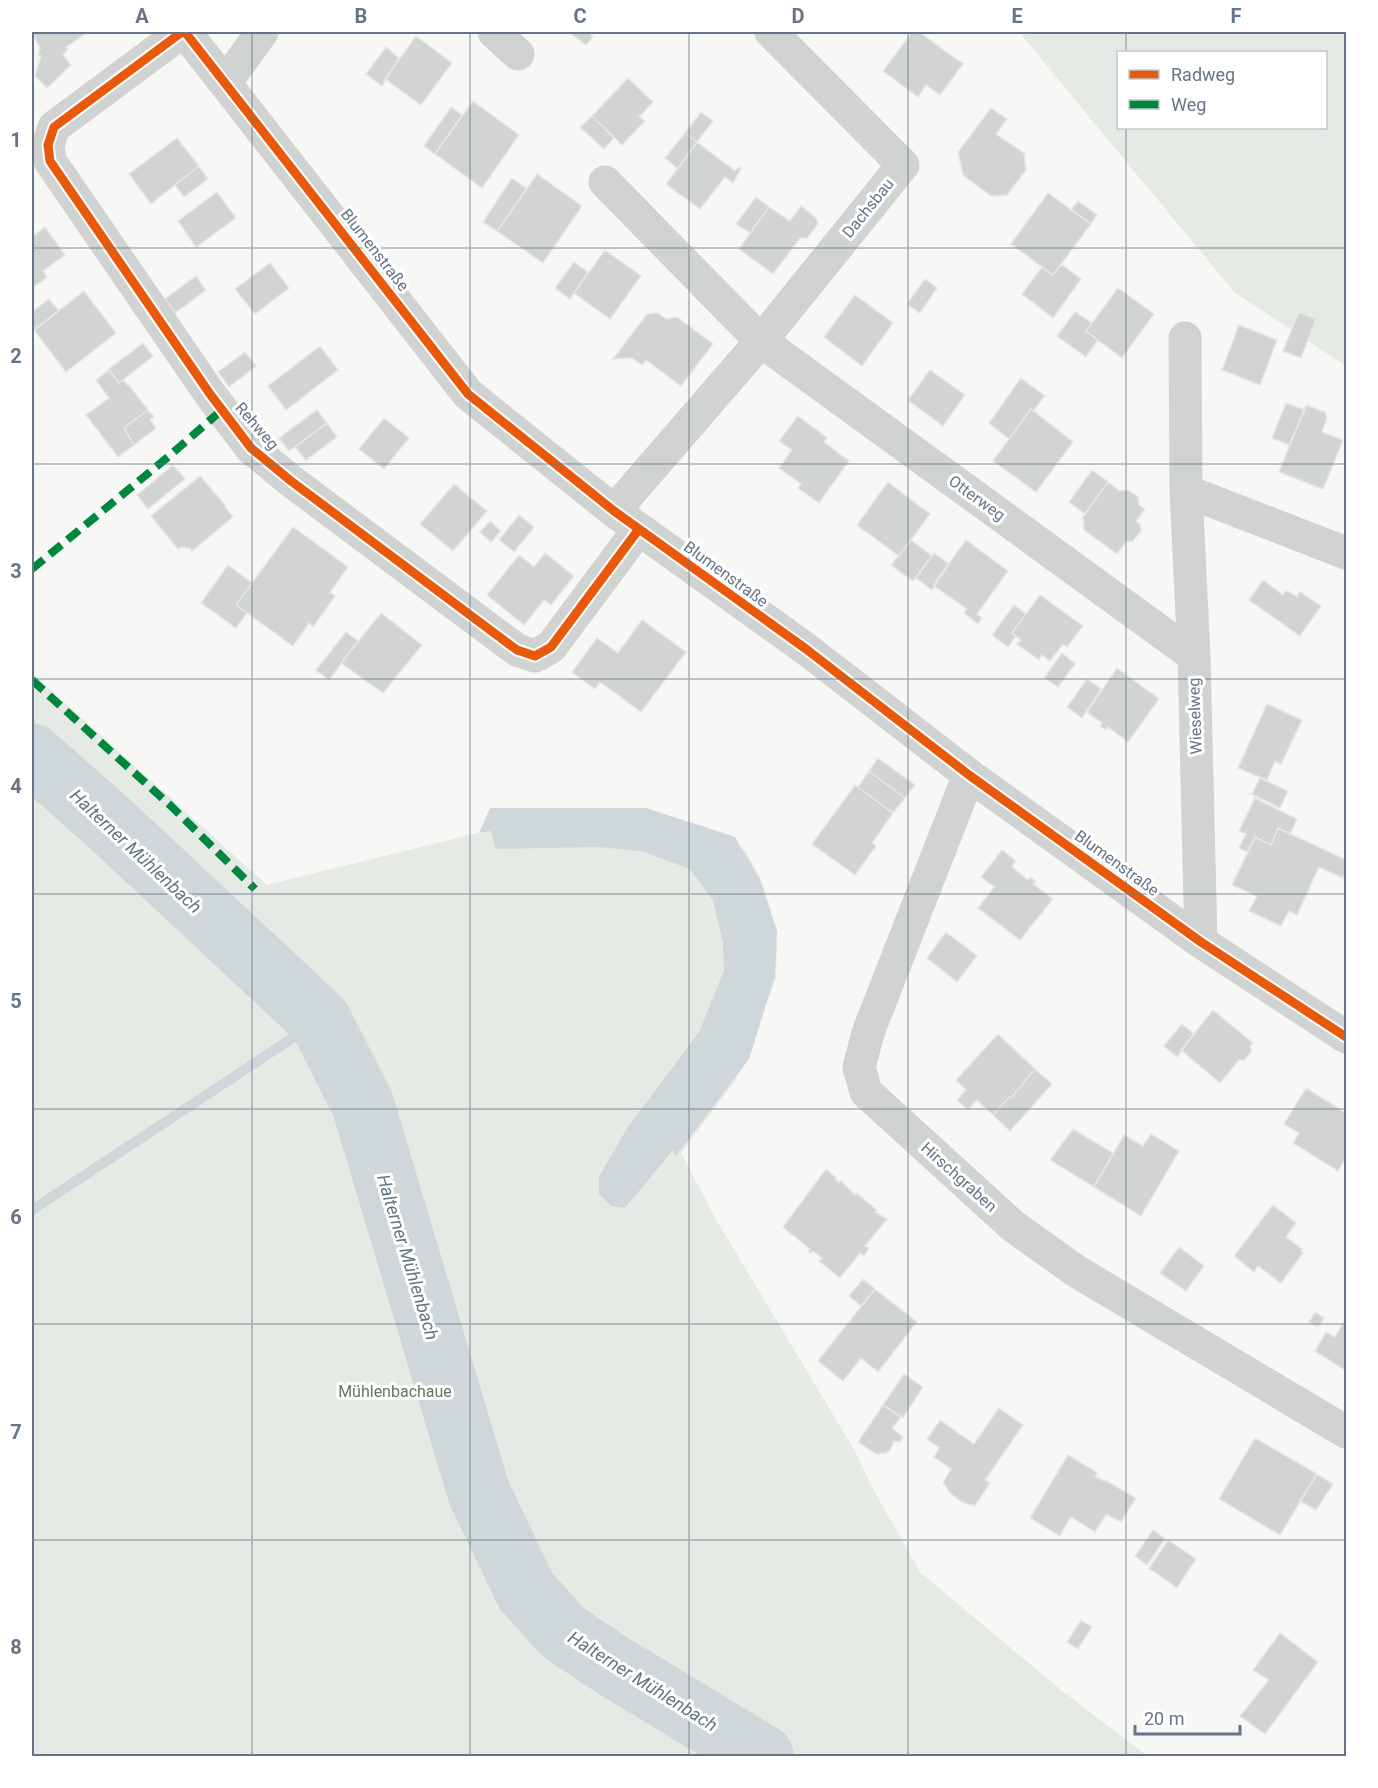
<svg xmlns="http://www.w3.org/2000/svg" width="1378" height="1788" font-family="Roboto,sans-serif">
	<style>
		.green { fill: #e6eae4; fill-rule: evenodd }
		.water { fill: #d0d7da }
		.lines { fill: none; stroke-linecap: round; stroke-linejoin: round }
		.stream { stroke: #d0d7da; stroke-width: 10 }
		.river { stroke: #d0d7da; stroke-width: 63 }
		.building { fill: #d2d3d3; stroke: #e6e6e6; stroke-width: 1.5 }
		.minor { stroke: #d1d2d2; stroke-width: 33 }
		.quiet { stroke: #00873e; stroke-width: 8; stroke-dasharray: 15 8; stroke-linecap: butt }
		.cycleway-casing { stroke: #fff; stroke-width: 13 }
		.cycleway { stroke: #e8590c; stroke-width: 9 }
		.grid { fill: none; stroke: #667487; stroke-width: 1.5; stroke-opacity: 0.55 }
		.labels { text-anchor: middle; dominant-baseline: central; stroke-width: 6; stroke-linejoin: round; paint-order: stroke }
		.street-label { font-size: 16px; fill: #667487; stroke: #fff }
		.park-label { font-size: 16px; fill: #637961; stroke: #fff }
		.water-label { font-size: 18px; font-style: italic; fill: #617683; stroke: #fff }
		.neatline { fill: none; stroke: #667487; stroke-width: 2 }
		.grid-label { font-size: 20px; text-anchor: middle; font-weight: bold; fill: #667487 }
	</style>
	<rect width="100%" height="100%" fill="#f7f7f6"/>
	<path class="green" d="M 1019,32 L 1346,32 L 1346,366 L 1234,292 ZM 1118,52 L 1326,52 L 1326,128 L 1118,128 Z
		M 32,673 L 267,885 L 481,832 L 489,809 L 574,808 L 643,815 L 700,825 L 723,833 L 745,850 L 759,875 L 770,906 L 777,945 L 776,979 L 735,1081 L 681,1153 L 717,1221 L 856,1453 L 873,1489 L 920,1572 L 1060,1689 L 1147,1756 L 32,1756 Z"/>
	<path class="water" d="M 490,808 L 646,808 L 735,837 L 760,880 L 777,931 L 775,976 L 749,1059 L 676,1156 L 673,1150 L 625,1208 L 611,1206 L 599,1194 L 599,1177 L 626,1130 L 699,1032 L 724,971 L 723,942 L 713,900 L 690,869 L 641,851 L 597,847 L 496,849 L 491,831 L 479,833 Z"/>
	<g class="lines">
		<path class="stream" d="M 32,1210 L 320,1020"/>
		<path class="river" d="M 32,755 L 109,823 L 320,1020 L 363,1105 L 479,1493 L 526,1591 L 564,1633 L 612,1665 L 762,1756"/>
	</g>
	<path class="building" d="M 32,32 L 88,32 L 66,47 L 68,49 L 63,55 L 71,65 L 47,88 L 35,76 L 41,56 L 38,55 L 40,48 Z
		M 569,32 L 588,32 L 593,37 L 586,45 Z
		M 912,32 L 919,32 L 963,64 L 940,95 L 926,85 L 918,97 L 883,71 Z
		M 416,36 L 452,63 L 421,105 L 385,79 Z
		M 386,47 L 399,58 L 382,86 L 366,74 Z
		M 628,78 L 653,102 L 639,117 L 645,121 L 622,145 L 592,116 Z
		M 473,101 L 519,135 L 482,188 L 435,154 Z
		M 451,107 L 462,115 L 435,154 L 424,146 Z
		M 991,108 L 1007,119 L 996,134 L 1024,153 L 1026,170 L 1007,195 L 991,196 L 963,175 L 958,152 Z
		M 701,112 L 713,121 L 697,142 L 685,133 Z
		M 592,116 L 614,138 L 604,149 L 580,127 Z
		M 685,133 L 697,142 L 678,169 L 665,158 Z
		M 177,138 L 199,166 L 151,204 L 129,174 Z
		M 697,142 L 735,171 L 739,167 L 741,169 L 733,183 L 725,177 L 700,209 L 666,184 Z
		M 199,166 L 208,179 L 184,197 L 175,185 Z
		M 537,174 L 582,206 L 543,263 L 497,231 Z
		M 512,178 L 527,189 L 497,231 L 483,222 Z
		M 217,192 L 236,218 L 196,247 L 178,221 Z
		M 1048,193 L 1091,224 L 1053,275 L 1011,244 Z
		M 756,197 L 769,207 L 750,233 L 736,224 Z
		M 1078,201 L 1097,215 L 1091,224 L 1071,210 Z
		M 801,206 L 816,218 L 818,224 L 807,238 L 800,238 L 773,274 L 739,249 L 769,207 L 790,221 Z
		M 45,227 L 65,255 L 43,271 L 47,277 L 32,288 L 32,237 Z
		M 605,250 L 641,276 L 610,319 L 574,293 Z
		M 574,262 L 588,272 L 570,299 L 555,288 Z
		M 270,263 L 289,288 L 255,314 L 235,289 Z
		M 1061,264 L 1081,279 L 1053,318 L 1022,294 L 1042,267 L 1053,275 Z
		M 196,276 L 206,290 L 175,313 L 165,299 Z
		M 925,279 L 937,288 L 920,313 L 907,304 Z
		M 1118,288 L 1154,314 L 1122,358 L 1086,331 Z
		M 84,291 L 116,333 L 66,372 L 34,330 Z
		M 855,295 L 893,323 L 862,366 L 824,337 Z
		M 49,299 L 59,311 L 32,332 L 32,312 Z
		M 1075,312 L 1092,323 L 1086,331 L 1098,340 L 1086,357 L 1057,336 Z
		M 1299,312 L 1316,319 L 1301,358 L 1283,351 Z
		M 658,313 L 666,319 L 677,317 L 713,344 L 681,386 L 646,360 L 642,365 L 632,358 L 613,359 L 647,314 Z
		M 1239,325 L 1277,340 L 1260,385 L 1222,370 Z
		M 143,343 L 153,356 L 119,383 L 109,369 Z
		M 320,346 L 338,370 L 286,410 L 268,386 Z
		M 245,352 L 256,366 L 229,387 L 218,372 Z
		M 109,370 L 119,383 L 123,380 L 127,385 L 128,384 L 148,410 L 124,428 L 134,445 L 118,457 L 86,415 L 109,398 L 96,380 Z
		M 930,370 L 965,395 L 943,426 L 908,400 Z
		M 1021,378 L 1045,396 L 1033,411 L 1031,409 L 1009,439 L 989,423 Z
		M 1286,403 L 1305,410 L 1289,445 L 1272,438 Z
		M 1306,405 L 1325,412 L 1327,418 L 1322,432 L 1343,440 L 1323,489 L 1279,472 Z
		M 1031,409 L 1073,442 L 1036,492 L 993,461 Z
		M 148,410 L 154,417 L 150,420 L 156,428 L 134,445 L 124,428 Z
		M 317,410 L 327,423 L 289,451 L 279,438 Z
		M 798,416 L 827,438 L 824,442 L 849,461 L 819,503 L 798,488 L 801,484 L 779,468 L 792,450 L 779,441 Z
		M 384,418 L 409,438 L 384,469 L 359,449 Z
		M 327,423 L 337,437 L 306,460 L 295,447 Z
		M 173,465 L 185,479 L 148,509 L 137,495 Z
		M 1092,470 L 1108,482 L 1085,514 L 1069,502 Z
		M 200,476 L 226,506 L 225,507 L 233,517 L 192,551 L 190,548 L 181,547 L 178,549 L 151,516 Z
		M 888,482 L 930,514 L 899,556 L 857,525 Z
		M 1108,482 L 1120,491 L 1128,490 L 1138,497 L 1139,505 L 1145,509 L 1136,521 L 1140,524 L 1141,531 L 1133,541 L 1126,542 L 1117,554 L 1084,530 L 1083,517 Z
		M 454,484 L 487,511 L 453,551 L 420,524 Z
		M 519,515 L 534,527 L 514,552 L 499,540 Z
		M 490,521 L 501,531 L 491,542 L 480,532 Z
		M 293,527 L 348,567 L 330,592 L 335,596 L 313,627 L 309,623 L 293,646 L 236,605 Z
		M 911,540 L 932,556 L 913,581 L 891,565 Z
		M 966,540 L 1008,571 L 977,614 L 982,618 L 978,624 L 964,613 L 967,609 L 933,585 Z
		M 545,553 L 574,576 L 551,605 L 544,600 L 524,625 L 487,595 L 519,555 L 534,567 Z
		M 934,553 L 949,564 L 932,590 L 916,578 Z
		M 228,565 L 252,583 L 236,605 L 247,613 L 236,628 L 201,603 Z
		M 1263,580 L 1283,595 L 1286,590 L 1297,597 L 1300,592 L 1321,606 L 1300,636 L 1249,600 Z
		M 1040,595 L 1083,626 L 1067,647 L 1063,644 L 1050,661 L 1042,655 L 1039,660 L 1017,644 L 1021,640 L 1012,633 Z
		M 1014,605 L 1026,614 L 1012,633 L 1016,636 L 1008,647 L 992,635 Z
		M 381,613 L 422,645 L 383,693 L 341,663 Z
		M 642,620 L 686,652 L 641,712 L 600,682 L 595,689 L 572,672 L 597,638 L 618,653 Z
		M 346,632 L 358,641 L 329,680 L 316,670 Z
		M 1062,653 L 1075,664 L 1058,687 L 1044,678 Z
		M 1117,668 L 1159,699 L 1128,742 L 1108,727 L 1106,730 L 1100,726 L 1102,723 L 1087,712 Z
		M 1087,679 L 1101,689 L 1082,718 L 1067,707 Z
		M 1267,704 L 1302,720 L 1281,764 L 1275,761 L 1267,780 L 1238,768 Z
		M 878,758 L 915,785 L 905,798 L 869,771 Z
		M 869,771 L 905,798 L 893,813 L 858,787 Z
		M 1260,778 L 1288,791 L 1280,808 L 1249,793 L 1252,794 Z
		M 855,785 L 893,813 L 872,843 L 876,846 L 855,875 L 812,844 Z
		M 1255,798 L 1297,819 L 1290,834 L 1278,828 L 1271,845 L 1255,837 L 1247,852 L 1239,848 L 1246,834 L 1239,831 Z
		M 1278,828 L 1346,860 L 1346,870 L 1343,878 L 1319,867 L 1297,915 L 1289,911 L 1281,926 L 1249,911 L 1257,896 L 1232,885 L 1255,837 L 1271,845 Z
		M 1002,850 L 1016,861 L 1012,867 L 1028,880 L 1030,877 L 1036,881 L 1033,884 L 1053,899 L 1020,940 L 978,908 L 994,887 L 981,877 Z
		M 946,932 L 977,956 L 957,982 L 927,958 Z
		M 1213,1010 L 1253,1043 L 1250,1046 L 1251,1052 L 1245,1060 L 1239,1060 L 1220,1083 L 1181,1050 Z
		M 1182,1024 L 1194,1034 L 1177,1057 L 1164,1046 Z
		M 998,1034 L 1035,1069 L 1011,1098 L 1009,1097 L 993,1115 L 977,1100 L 968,1110 L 957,1100 L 966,1090 L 956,1080 Z
		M 1035,1069 L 1052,1084 L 1010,1131 L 993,1115 L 1009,1097 L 1011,1098 Z
		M 1306,1088 L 1346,1113 L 1346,1157 L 1338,1171 L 1293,1143 L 1299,1133 L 1284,1124 Z
		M 1073,1129 L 1113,1153 L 1094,1187 L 1050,1160 Z
		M 1151,1134 L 1179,1151 L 1141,1216 L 1094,1187 L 1124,1135 L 1143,1146 Z
		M 826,1169 L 836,1178 L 835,1179 L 839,1183 L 841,1181 L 855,1195 L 856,1193 L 877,1210 L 875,1212 L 887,1219 L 865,1246 L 869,1248 L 864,1256 L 860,1253 L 840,1278 L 819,1261 L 822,1258 L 813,1251 L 811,1253 L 808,1251 L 810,1249 L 783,1227 Z
		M 1273,1205 L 1296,1223 L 1286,1237 L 1302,1249 L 1301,1251 L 1303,1253 L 1281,1283 L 1258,1266 L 1254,1272 L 1234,1256 Z
		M 1179,1247 L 1204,1266 L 1186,1291 L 1160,1273 Z
		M 863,1279 L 875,1289 L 861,1306 L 849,1296 Z
		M 875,1289 L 917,1322 L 878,1372 L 861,1358 L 843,1381 L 818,1361 Z
		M 1315,1312 L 1324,1318 L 1318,1327 L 1309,1322 Z
		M 1346,1318 L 1346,1371 L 1315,1351 L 1326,1332 L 1335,1337 Z
		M 904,1374 L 923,1387 L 903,1418 L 883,1405 Z
		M 883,1405 L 901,1417 L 892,1428 L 903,1437 L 900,1442 L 894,1441 L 890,1450 L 886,1453 L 876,1454 L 858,1442 Z
		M 999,1408 L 1023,1425 L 985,1480 L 990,1483 L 975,1506 L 962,1502 L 951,1494 L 943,1483 L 951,1469 L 934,1457 L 939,1448 L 927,1439 L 940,1420 L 974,1444 Z
		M 1255,1438 L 1317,1474 L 1280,1535 L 1219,1499 Z
		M 1068,1455 L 1098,1473 L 1095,1476 L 1104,1481 L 1105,1480 L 1136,1498 L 1121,1522 L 1106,1514 L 1095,1532 L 1071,1517 L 1060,1536 L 1030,1518 Z
		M 1317,1474 L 1333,1484 L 1316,1510 L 1300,1501 Z
		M 1153,1530 L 1165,1539 L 1147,1565 L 1135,1556 Z
		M 1168,1540 L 1196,1559 L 1177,1588 L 1149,1568 Z
		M 1081,1620 L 1092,1627 L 1078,1649 L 1067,1642 Z
		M 1280,1633 L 1318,1662 L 1265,1734 L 1240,1716 L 1269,1680 L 1253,1670 Z"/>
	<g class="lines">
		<path class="minor" d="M 182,32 L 54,127 L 48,145 L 50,161 L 210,394 L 251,448 L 291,481 L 517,650 L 535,656 L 551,647 L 639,529
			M 185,32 L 468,394 L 614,511 L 806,649 L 969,775 L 1201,942 L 1346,1037
			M 494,32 L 518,54
			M 226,82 L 262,32
			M 605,182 L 761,341 L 1194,656
			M 1185,338 L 1186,491 L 1194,656 L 1201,942
			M 1186,491 L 1346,553
			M 614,511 L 761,341 L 903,165 L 771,32
			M 969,775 L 869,1030 L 859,1067 L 866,1092 L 1013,1226 L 1076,1271 L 1346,1432"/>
		<path class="quiet" d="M 32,569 L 168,457 L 223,409
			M 32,680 L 171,806 L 255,889"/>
		<defs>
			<path id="cycleway" d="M 182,32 L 54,127 L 48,145 L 50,161 L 210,394 L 251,448 L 291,481 L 517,650 L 535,656 L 551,647 L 639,529
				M 185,32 L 468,394 L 614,511 L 806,649 L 969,775 L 1201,942 L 1346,1037"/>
		</defs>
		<use href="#cycleway" class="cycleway-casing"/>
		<use href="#cycleway" class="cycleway"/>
	</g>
	<path class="grid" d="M 252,32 L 252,1756M 470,32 L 470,1756M 689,32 L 689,1756M 908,32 L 908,1756M 1126,32 L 1126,52M 1126,128 L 1126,1756M 32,248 L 1346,248M 32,464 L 1346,464M 32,679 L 1346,679M 32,894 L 1346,894M 32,1109 L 1346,1109M 32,1324 L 1346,1324M 32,1540 L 1346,1540"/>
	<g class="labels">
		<g class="street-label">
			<text transform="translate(868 208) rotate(-51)">Dachsbau</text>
			<text transform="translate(375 250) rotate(52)">Blumenstraße</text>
			<text transform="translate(257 426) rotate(49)">Rehweg</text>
			<text transform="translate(977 498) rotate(36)">Otterweg</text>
			<text transform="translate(726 574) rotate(36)">Blumenstraße</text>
			<text transform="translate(1195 716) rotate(-92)">Wieselweg</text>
			<text transform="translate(1117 863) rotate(36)">Blumenstraße</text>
			<text transform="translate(959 1177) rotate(42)">Hirschgraben</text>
		</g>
		<g class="park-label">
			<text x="395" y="1391">Mühlenbachaue</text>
		</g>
		<g class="water-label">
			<text transform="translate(136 851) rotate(43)">Halterner Mühlenbach</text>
			<text transform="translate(408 1257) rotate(73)">Halterner Mühlenbach</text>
			<text transform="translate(643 1681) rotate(32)">Halterner Mühlenbach</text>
		</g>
	</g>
	<rect width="1378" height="1788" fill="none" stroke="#ffffff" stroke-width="66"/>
	<rect x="1117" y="51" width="210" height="78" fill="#ffffff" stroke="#c2c7cf" stroke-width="1.5"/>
	<rect x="1129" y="70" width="30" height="9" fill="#e8590c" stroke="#c2c7cf" stroke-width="1.5"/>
	<text x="1171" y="81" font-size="18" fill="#667487">Radweg</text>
	<rect x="1129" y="100" width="30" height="9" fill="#00873e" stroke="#c2c7cf" stroke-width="1.5"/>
	<text x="1171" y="111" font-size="18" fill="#667487">Weg</text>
	<path d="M1135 1725v9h105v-9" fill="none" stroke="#667487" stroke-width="3"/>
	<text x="1144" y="1725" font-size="18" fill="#667487" stroke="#ffffff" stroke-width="4.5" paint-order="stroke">20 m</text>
	<rect x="33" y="33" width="1312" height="1722" class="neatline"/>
	<g class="grid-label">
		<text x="142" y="23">A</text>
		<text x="361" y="23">B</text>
		<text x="580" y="23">C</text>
		<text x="798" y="23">D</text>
		<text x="1017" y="23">E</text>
		<text x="1236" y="23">F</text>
		<text x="16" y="147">1</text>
		<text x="16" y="363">2</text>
		<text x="16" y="578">3</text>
		<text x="16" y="793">4</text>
		<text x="16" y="1008">5</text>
		<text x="16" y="1224">6</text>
		<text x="16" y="1439">7</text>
		<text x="16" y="1654">8</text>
	</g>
</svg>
